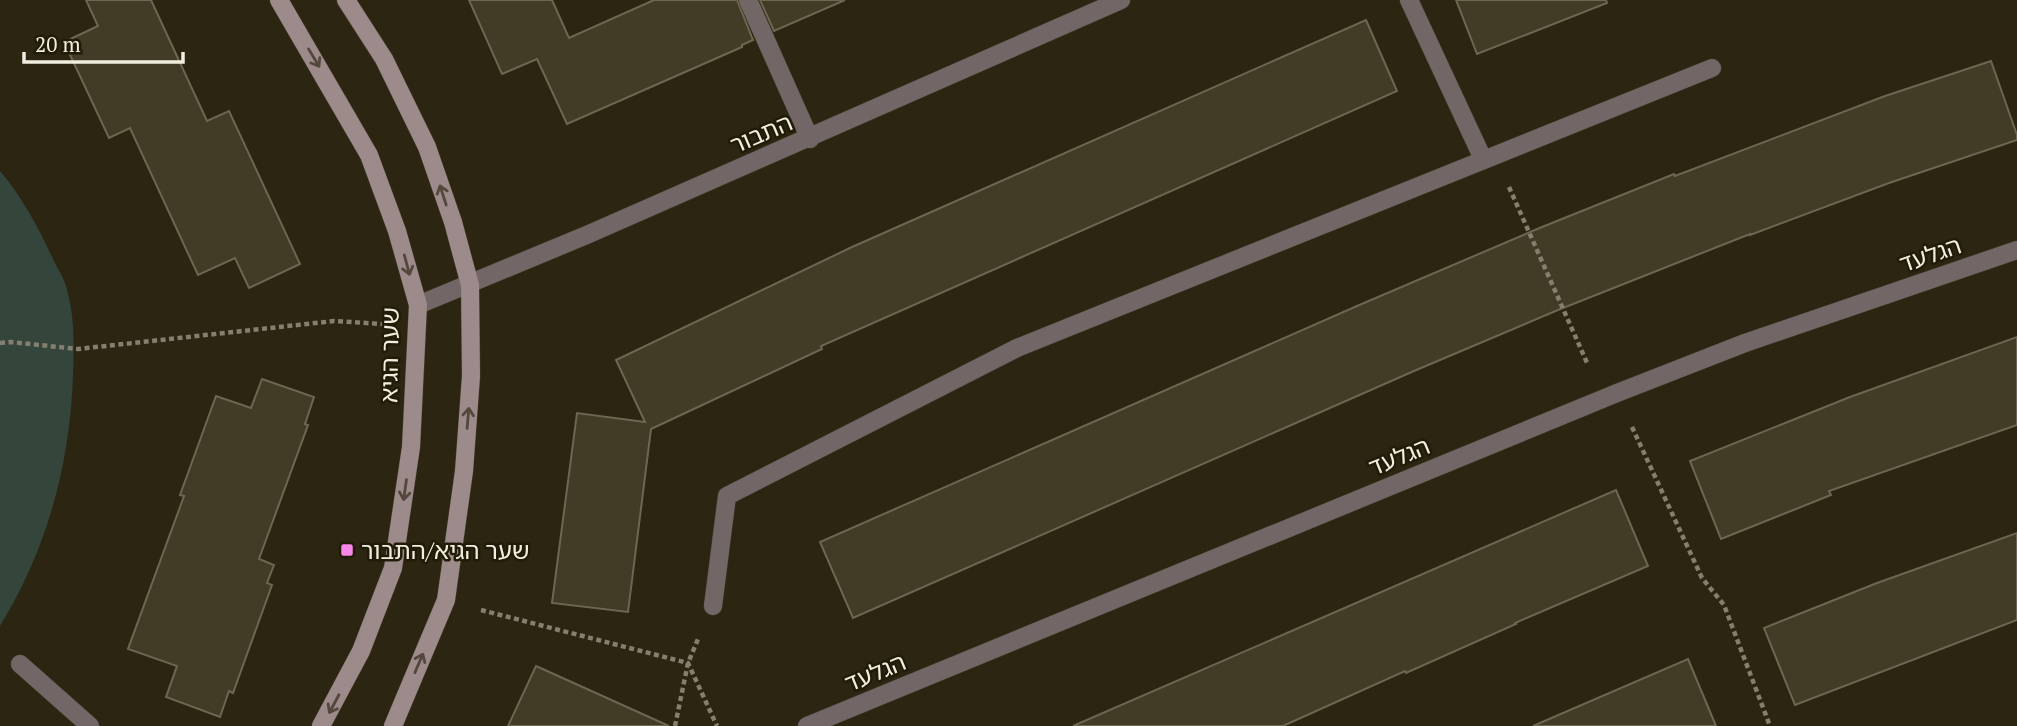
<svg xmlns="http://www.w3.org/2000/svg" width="2017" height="726" font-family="'PT Serif','Noto Sans Hebrew',serif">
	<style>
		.green { fill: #34453c }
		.building { fill: #423c27; stroke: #6d6750; stroke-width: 2 }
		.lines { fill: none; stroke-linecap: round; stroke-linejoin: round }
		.lane-casing { stroke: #47412e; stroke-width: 19 }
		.street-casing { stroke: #47412e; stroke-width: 19 }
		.secondary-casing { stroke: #47412e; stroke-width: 19 }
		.path { stroke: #847f6e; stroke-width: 4.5; stroke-dasharray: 5 3.5; stroke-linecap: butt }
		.lane { stroke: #726667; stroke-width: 18 }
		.street { stroke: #726667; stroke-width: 18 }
		.secondary { stroke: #9d8a8b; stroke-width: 18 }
		.oneway { stroke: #53483c }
		.poi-dot { fill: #f987e9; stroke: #211c07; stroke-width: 2.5 }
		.labels { text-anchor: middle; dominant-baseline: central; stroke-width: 5; stroke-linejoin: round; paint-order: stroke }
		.street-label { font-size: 24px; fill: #f1ede0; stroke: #211c07 }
		.poi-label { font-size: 24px; fill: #f1ede0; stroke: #211c07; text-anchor: start }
	</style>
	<rect width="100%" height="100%" fill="#2b2511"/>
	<path class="green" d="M 0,171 C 23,198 39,229 54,261 C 59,271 65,280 67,290 C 75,318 74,347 73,375 C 70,465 47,549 0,626 Z"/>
	<path class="building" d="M 86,0 L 151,0 L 207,121 L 229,111 L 300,264 L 249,288 L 235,258 L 198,275 L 130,128 L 109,138 L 64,42 L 98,26 Z
		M 469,0 L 552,0 L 569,38 L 654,0 L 737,0 L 753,40 L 742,45 L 742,47 L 567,124 L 537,59 L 502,74 Z
		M 760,0 L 845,0 L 774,31 Z
		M 1456,0 L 1606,0 L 1607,3 L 1477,54 Z
		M 1366,20 L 1397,91 L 821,346 L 822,349 L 651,429 L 628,612 L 552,603 L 577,413 L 645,422 L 616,360 L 852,247 Z
		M 1991,61 L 2017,135 L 2017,140 L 1889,183 L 1750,235 L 1750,234 L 1558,310 L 1414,371 L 853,618 L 820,542 L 1357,306 L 1542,227 L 1674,174 L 1675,176 L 1885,96 Z
		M 2017,337 L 2017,425 L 1829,491 L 1831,495 L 1721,539 L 1690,461 L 1850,397 Z
		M 262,379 L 314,397 L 305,424 L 308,425 L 259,559 L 274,565 L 267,583 L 272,585 L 233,693 L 229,691 L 220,717 L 166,697 L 177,666 L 128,649 L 184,496 L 180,495 L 216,396 L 251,408 Z
		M 1616,490 L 1648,566 L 1515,623 L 1516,624 L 1406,673 L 1405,671 L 1283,726 L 1073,726 Z
		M 2017,533 L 2017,620 L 1795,705 L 1764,628 L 1877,583 Z
		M 1688,659 L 1716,726 L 1533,726 Z
		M 536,666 L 669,726 L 508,726 Z"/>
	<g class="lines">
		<defs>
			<path id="lane" d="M 748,0 L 810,139
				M 1409,0 L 1483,159
				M 713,606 L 727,496 L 1017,348 L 1712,68
				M 20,664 L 90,726"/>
			<path id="street" d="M 418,305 L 589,234 L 1121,0
				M 807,726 L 1617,393 L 1745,343 L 2017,250"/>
			<path id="secondary" d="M 279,0 L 369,155 L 397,231 L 418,305 L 411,447 L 393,568 L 361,651 L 321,726
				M 346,0 L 384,59 L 427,147 L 453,222 L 470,285 L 471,376 L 464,471 L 446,600 L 393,726"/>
		</defs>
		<use href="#lane" class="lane-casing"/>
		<use href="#street" class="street-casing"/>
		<use href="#secondary" class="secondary-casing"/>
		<path class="path" d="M 1509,187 L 1588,365
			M 0,343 L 11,342 L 78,349 L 334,321 L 382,324
			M 1632,427 L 1702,578 L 1724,605 L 1770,726
			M 481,610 L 688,663 L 717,726
			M 675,726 L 688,663 L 698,639"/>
		<use href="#lane" class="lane"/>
		<use href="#street" class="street"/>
		<use href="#secondary" class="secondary"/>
	</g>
	<defs><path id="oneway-shaft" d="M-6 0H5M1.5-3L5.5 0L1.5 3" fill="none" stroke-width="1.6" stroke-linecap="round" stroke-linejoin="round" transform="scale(1.75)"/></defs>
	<g class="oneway">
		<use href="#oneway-shaft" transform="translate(314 58) rotate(59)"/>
		<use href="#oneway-shaft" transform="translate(443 195) rotate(-108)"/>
		<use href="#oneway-shaft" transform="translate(407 265) rotate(75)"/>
		<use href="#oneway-shaft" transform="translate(468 418) rotate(-85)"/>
		<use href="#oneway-shaft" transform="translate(405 490) rotate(98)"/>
		<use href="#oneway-shaft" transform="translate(419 663) rotate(-67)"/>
		<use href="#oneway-shaft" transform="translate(334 704) rotate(118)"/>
	</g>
	<rect class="poi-dot" x="340" y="543" width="14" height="14" rx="3.5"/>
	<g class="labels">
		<g class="street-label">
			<text transform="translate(761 133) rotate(-23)">התבור</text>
			<text transform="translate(1930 254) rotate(-19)">הגלעד</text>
			<text transform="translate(389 355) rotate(-89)">שער הגיא</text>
			<text transform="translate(1399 456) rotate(-22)">הגלעד</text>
			<text transform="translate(875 672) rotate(-22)">הגלעד</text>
		</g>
		<g class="poi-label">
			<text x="361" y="550">שער הגיא/התבור</text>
		</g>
	</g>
	<path d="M24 52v10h159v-10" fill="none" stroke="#f1ede0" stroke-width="3.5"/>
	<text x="35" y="52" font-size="21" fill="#f1ede0" stroke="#211c07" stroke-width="5" paint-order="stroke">20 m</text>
</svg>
